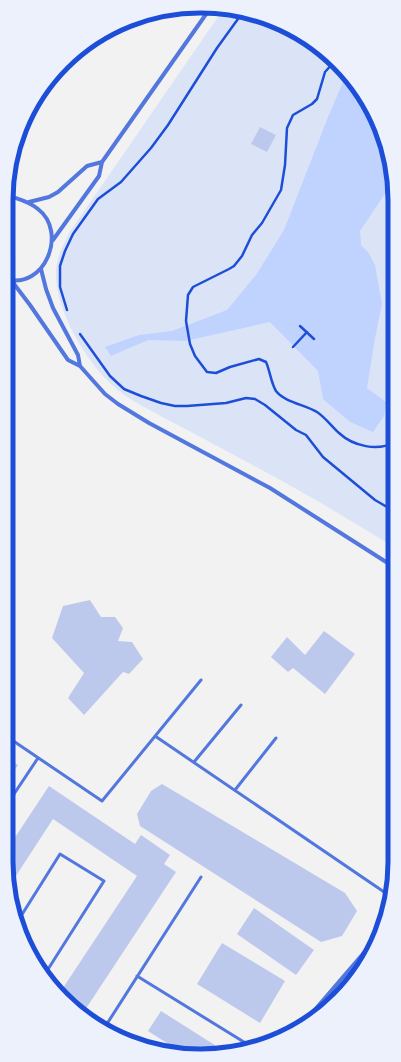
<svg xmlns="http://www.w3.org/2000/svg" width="401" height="1062" font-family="Manrope,sans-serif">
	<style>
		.green { fill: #dbe4f7 }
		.water { fill: #bfd3fe }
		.building { fill: #bdc9ec }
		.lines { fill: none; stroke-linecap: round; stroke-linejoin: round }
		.path { stroke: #1d4ed8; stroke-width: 2.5 }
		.service { stroke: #5277de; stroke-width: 3 }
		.minor { stroke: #5277de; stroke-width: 4 }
		.rim { fill: none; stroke: #1d4ed8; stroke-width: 5 }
	</style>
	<rect width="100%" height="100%" fill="#f2f2f2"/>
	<path class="green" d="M 222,11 L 251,13 L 298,32 L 347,72 L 375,115 L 393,175 L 394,547 C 353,522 312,497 269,474 C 236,456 203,438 170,421 C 152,411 126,399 111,384 C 85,360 55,309 56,273 C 56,258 63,246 69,233 Z"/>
	<path class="water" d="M 347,73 L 375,115 L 393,175 L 393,182 L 360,231 L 361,245 L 368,252 L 375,265 L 382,304 L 375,338 L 367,388 L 386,402 L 384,416 L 373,432 L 350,422 L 323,399 L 318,371 L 270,322 L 185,341 L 148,340 L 111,356 L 105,347 L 139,335 L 172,331 L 227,310 L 256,275 L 284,230 L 328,117 Z"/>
	<path class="building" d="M 260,127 L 276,135 L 267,152 L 251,144 Z
		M 90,600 L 101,617 L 115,617 L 123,628 L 118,641 L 132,642 L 143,659 L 129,674 L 123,672 L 84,715 L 68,698 L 84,673 L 52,638 L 63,606 Z
		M 324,631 L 355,654 L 325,694 L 293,668 L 288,672 L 271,657 L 287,637 L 305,655 Z
		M 6,757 L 18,765 L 6,783 Z
		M 162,784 L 345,893 L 357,911 L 342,936 L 321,942 L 140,826 L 137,814 L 151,791 Z
		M 49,786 L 135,844 L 141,835 L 170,855 L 164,864 L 176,872 L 83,1013 L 59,994 L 137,876 L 53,819 L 10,885 L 6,862 L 6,851 Z
		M 254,908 L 314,950 L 296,975 L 237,934 Z
		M 222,943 L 285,981 L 260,1023 L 197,984 Z
		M 161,1011 L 221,1049 L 219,1053 L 184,1054 L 148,1031 Z"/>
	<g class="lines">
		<path class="path" d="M 334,62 L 325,72 L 317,99 L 312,104 L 293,115 L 287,128 L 285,165 L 281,190 L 262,223 L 252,235 L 242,256 L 234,266 L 229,269 L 193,287 L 188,295 L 186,321 L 190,344 L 195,356 L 207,372 L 216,373 L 230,367 L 259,359 L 266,362 C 270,371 271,383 276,391 C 284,402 306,405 317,412 C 326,418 332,427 339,433 C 353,446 378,452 394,442
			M 67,310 L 60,287 L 60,266 L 65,251 L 73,234 L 98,199 L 121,182 L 151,148 L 168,125 L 217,48 L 243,12
			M 300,326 L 314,339
			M 80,334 L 110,376 L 124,389 L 141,396 L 161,403 L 175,406 L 187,406 L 226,403 L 246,398 L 255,399 L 265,405 L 296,430 L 306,435 L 323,457 L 375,500 L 394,511
			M 394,341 L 390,365 L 394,375
			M 293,347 L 307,332"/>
		<path class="service" d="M 6,736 L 102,801 L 201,680
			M 155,736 L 390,896
			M 194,762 L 241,705
			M 235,790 L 276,738
			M 6,806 L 38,758
			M 16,924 L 60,854 L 104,881 L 45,974
			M 137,976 L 252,1047
			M 105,1026 L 119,1035
			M 103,1030 L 201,877"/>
		<path class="minor" d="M 29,202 L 49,197 L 58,192 L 87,166 L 102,162
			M 53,240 L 99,176 L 102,162 L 209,10
			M 41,269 L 46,289 L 53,308 L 78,355 L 80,366
			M 6,279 C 45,290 68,232 38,209 C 29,201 18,199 7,195
			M 11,280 L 30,305 L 68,360 L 80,366 L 105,394 L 118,404 L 149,423 L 270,488 L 394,567
			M 353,966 L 359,971
			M 301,1026 L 374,941"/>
	</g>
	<path d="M0 0H401V1062H0ZM200 13H201A187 187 0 0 1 388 200V862A187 187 0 0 1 201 1049H200A187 187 0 0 1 13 862V200A187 187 0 0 1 200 13Z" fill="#edf1fc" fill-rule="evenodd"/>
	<path class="rim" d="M200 13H201A187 187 0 0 1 388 200V862A187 187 0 0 1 201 1049H200A187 187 0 0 1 13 862V200A187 187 0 0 1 200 13Z"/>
</svg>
